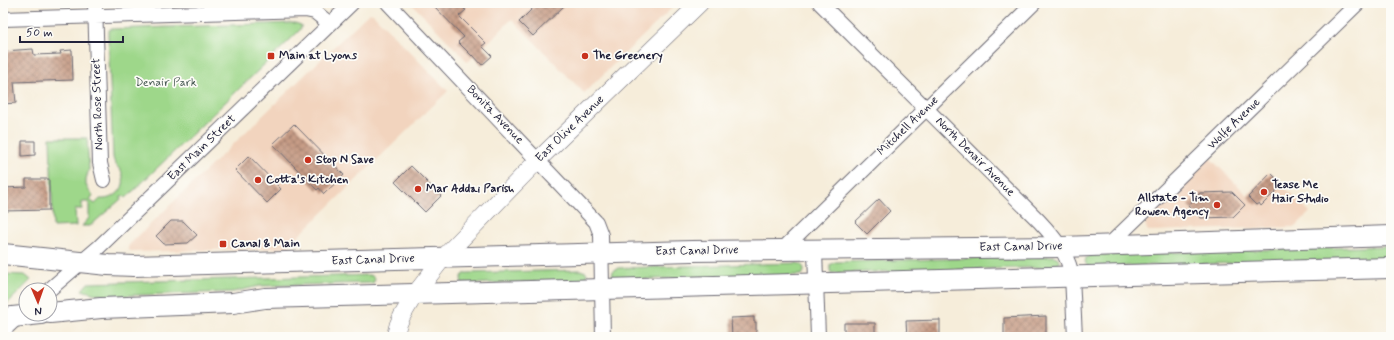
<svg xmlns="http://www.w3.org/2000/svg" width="1394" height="340" font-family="Mynerve,sans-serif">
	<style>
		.built { fill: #f2d4be }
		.green { fill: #9ed78a; stroke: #607c62 }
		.building { fill: url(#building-cross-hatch) }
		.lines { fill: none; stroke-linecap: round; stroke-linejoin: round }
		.minor-casing { stroke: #6c6973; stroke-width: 16 }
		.tertiary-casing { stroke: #6c6973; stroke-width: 18 }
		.secondary-casing { stroke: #6c6973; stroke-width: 22 }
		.minor { stroke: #fff; stroke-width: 14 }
		.tertiary { stroke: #fff; stroke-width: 17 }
		.secondary { stroke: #fff; stroke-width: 20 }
		.poi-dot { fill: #c8321e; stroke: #fdfcf7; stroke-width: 1.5 }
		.labels { text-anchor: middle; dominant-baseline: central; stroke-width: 3.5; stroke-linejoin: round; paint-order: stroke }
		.poi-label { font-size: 12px; font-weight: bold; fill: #22223b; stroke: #fdfcf7; text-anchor: start }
		.park-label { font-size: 12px; fill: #475853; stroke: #fdfcf7 }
		.street-label { font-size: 12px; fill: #22223b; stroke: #fdfcf7 }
	</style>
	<defs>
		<pattern id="building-cross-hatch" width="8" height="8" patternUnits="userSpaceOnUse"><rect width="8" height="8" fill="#c69b85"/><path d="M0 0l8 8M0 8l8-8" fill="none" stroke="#a07e6e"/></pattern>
	</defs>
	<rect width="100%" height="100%" fill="#fdfcf7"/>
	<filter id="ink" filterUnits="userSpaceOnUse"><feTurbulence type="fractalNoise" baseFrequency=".025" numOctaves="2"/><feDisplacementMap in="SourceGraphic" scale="8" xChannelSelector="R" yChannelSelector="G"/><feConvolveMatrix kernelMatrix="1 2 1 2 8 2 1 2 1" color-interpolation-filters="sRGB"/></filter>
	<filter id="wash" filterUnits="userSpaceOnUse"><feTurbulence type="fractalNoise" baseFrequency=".012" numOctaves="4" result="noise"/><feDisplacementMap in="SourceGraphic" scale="16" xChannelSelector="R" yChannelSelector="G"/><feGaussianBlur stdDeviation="0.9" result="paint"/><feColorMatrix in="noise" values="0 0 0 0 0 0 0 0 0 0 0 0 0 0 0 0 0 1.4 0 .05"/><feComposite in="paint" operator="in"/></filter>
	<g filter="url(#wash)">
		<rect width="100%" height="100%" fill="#f6edda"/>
		<path class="built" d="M 411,3 L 677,3 L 584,93 L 512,19 L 468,62 Z
			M 369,13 L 373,14 L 448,91 L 286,248 L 133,252 L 129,250 L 128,247 L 130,244 Z
			M 1210,158 L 1247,195 L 1269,172 L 1310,212 L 1295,227 L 1148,231 L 1145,225 L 1146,220 Z"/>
		<path class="green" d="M 295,23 L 301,25 L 301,28 L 299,31 L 126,198 L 124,196 L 121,196 L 121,199 L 90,226 L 82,226 L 89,218 L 89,202 L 82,202 L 82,209 L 75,209 L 76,226 L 53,227 L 50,138 L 87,138 L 89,169 L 86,179 L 86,185 L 89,191 L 93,195 L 90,200 L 95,204 L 100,199 C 114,200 128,189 122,173 C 119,167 114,165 113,157 L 108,33 L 110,29 Z
			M 1391,246 L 1391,259 L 1088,267 L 1085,262 L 1086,258 L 1090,255 Z
			M 1053,256 L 1057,257 C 1060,260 1060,264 1057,267 L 831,273 L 830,270 L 830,265 L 835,262 Z
			M 797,263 C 804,265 806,270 802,275 L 615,280 L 612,276 L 613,271 L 618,268 Z
			M 580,270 L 586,272 L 587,274 L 586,280 L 462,284 L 461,278 L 463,275 L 466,273 Z
			M 3,274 L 25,275 L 31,280 L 7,304 L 3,305 Z
			M 370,275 L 374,277 L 375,279 L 373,283 L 371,283 L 260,286 L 233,292 L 107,296 L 92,293 L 82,290 L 88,283 Z"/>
		<g id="blocks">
			<path class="building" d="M 431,3 L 470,3 L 464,9 L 466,10 L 459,16 L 486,43 L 482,46 L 492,56 L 482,65 L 473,55 L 472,56 L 458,42 L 464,37 Z
				M 538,3 L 567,3 L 533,36 L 519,22 Z
				M 33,49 L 34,55 L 61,54 L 60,51 L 72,50 L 73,80 L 14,82 L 16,103 L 3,104 L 3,51 Z
				M 294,124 L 344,175 L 324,194 L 319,188 L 317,190 L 273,144 Z
				M 22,141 L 35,141 L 35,155 L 22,156 Z
				M 249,156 L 281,189 L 267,203 L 235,170 Z
				M 411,166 L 441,196 L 425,212 L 395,182 Z
				M 1271,173 L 1280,182 L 1277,185 L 1280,187 L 1261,206 L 1259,203 L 1256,205 L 1248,197 Z
				M 26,179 L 49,179 L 49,210 L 3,211 L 3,188 L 26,187 Z
				M 1232,192 L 1245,205 L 1233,217 L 1201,218 L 1188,206 L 1200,193 Z
				M 879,199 L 890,211 L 867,234 L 855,222 Z
				M 171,221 L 183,221 L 197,235 L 188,243 L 164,244 L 156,236 Z
				M 1046,316 L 1046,337 L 1004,337 L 1004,318 Z
				M 754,317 L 754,322 L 756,322 L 756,337 L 732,337 L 731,318 Z
				M 940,320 L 940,337 L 907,337 L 906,321 Z
				M 844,323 L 875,323 L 875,337 L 844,337 Z"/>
		</g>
	</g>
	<g filter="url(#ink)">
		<use href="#blocks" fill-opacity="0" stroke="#6c6973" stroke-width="1"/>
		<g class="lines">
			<defs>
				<path id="minor" d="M 95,3 L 100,163 L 104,180
					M 388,3 L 596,222 L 601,235 L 603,337
					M 820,3 L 1039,221 C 1055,238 1068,254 1072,276 L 1075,337
					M 3,19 L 305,10 L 315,12 L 330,24
					M 1109,245 L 1358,3
					M 782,250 L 1034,3
					M 815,251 L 818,337
					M 49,290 L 99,247 L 352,3
					M 3,331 L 20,315"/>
				<path id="tertiary" d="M 395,337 L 398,325 L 402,316 L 415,294 L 443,258 L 538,160 L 700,3"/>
				<path id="secondary" d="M 3,254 L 108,265 L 134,266 L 692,251 L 1061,247 L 1391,236
					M 50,313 L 101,308 L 233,303 L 265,298 L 1391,268
					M 3,318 L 41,314"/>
			</defs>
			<use href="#minor" class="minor-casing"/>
			<use href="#tertiary" class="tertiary-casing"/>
			<use href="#secondary" class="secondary-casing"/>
			<use href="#minor" class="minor"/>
			<use href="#tertiary" class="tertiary"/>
			<use href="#secondary" class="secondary"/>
		</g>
	</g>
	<g class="poi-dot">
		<rect x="267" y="52" width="8" height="8" rx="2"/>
		<circle cx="585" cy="56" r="4"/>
		<circle cx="308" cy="160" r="4"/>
		<circle cx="258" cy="180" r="4"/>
		<circle cx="418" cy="189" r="4"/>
		<circle cx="1264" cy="192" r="4"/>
		<circle cx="1217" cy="205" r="4"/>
		<rect x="219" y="240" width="8" height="8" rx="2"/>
	</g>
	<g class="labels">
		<g class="poi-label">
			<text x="279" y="56">Main at Lyons</text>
			<text x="593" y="56">The Greenery</text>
			<text x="316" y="160">Stop N Save</text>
			<text x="266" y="180">Cotta's Kitchen</text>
			<text x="1272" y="185">Tease Me<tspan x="1272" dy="14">Hair Studio</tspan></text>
			<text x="426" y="189">Mar Addai Parish</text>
			<text x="1209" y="198" text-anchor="end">Allstate - Tim<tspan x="1209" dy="14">Rowen Agency</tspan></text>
			<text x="231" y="244">Canal &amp; Main</text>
		</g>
		<g class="park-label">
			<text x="166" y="83">Denair Park</text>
		</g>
		<g class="street-label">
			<text transform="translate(98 104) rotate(-92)">North Rose Street</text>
			<text transform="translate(495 115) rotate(46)">Bonita Avenue</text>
			<text transform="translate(1234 124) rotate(-44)">Wolfe Avenue</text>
			<text transform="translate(908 126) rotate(-44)">Mitchell Avenue</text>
			<text transform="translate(570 129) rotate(-44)">East Olive Avenue</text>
			<text transform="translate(202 148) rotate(-44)">East Main Street</text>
			<text transform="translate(975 157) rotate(45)">North Denair Avenue</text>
			<text transform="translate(1021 247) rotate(-1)">East Canal Drive</text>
			<text transform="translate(697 251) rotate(-1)">East Canal Drive</text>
			<text transform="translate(373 260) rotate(-2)">East Canal Drive</text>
		</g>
	</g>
	<rect width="1394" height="340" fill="none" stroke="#fdfcf7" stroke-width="16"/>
	<g transform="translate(38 302) rotate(178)"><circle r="19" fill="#fdfcf7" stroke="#a5a5ac"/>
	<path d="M0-3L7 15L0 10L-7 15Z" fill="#c8321e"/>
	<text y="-6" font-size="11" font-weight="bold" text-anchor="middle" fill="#22223b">N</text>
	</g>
	<path d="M20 36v6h103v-6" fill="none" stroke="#22223b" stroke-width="2"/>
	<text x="26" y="36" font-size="12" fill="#22223b" stroke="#fdfcf7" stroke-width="3" paint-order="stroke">50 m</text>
</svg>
